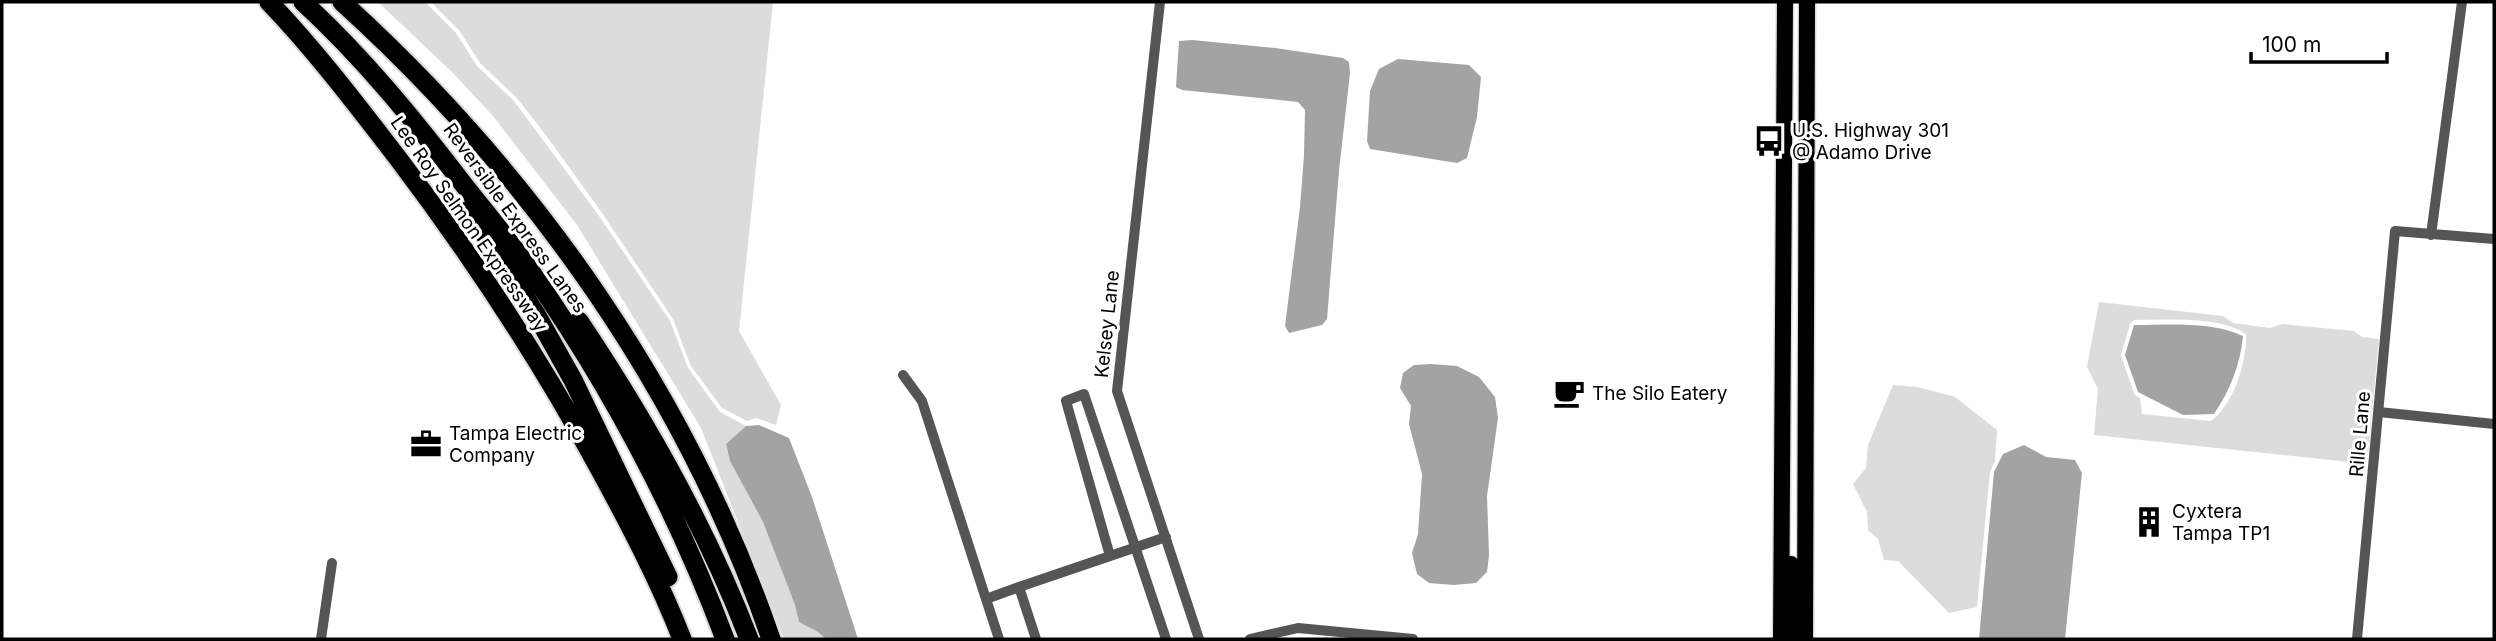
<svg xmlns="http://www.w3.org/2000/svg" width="2496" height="641" font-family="Inter,sans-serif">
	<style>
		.green { fill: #dcdcdc; fill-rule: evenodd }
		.water { fill: #a3a3a3 }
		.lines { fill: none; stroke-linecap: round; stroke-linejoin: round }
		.primary-casing { stroke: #dbdbdb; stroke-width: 19 }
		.highway-casing { stroke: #dbdbdb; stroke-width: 23 }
		.street { stroke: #555; stroke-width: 10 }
		.primary { stroke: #000; stroke-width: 16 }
		.highway { stroke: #000; stroke-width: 19 }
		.labels { text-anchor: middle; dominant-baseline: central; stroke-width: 6; stroke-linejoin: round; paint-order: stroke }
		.poi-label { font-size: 19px; fill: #000; stroke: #fff; text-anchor: start }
		.street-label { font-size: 19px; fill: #000; stroke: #fff }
	</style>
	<rect width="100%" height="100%" fill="#fff"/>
	<path class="green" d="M 378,2 L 425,2 L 456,33 L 477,66 L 514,101 L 597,213 L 670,321 L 688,368 L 720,412 L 746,426 L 726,444 L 730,461 L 763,522 L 795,605 L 799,622 L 818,632 L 826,639 L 784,639 L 701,428 L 577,225 L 493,116 L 452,72 Z
		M 431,2 L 773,2 L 739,331 L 781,405 L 776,425 L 756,418 L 747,421 L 722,408 L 691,366 L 673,319 L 600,210 L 548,138 L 517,98 L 480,63 L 459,30 Z
		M 2099,302 L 2223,316 L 2233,323 L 2270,328 L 2282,324 L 2354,331 L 2362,337 L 2379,339 L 2368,455 L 2362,459 L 2349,462 L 2094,435 L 2098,389 L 2087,367 ZM 2134,320 C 2165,320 2220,316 2246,334 C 2247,362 2234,404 2211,421 L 2142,414 L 2140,398 L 2134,394 L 2121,355 L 2130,324 Z
		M 1893,385 L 1918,387 L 1955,397 L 1997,430 L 1995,461 L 1990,472 L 1977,607 L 1949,613 L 1898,561 L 1884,560 L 1878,539 L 1868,530 L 1867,512 L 1853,484 L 1866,468 L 1868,445 Z"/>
	<path class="water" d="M 1192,40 L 1275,48 L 1343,58 L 1349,62 L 1350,73 L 1339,171 L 1327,319 L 1322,325 L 1289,333 L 1285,326 L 1300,207 L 1304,155 L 1305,110 L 1298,102 L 1182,90 L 1176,87 L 1179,41 Z
		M 1398,59 L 1469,65 L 1481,77 L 1477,117 L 1467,158 L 1457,163 L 1370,149 L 1367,141 L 1370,91 L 1379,69 Z
		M 2134,325 C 2168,325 2211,321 2243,336 C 2240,366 2230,390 2214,414 L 2183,415 L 2138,392 L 2125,355 Z
		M 1431,364 L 1457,366 L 1479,377 L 1495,397 L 1498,418 L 1487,496 L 1489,555 L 1487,572 L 1476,583 L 1454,585 L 1429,583 L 1417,574 L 1412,553 L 1418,534 L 1422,474 L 1409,424 L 1411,406 L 1400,388 L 1403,373 L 1414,365 Z
		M 759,425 L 789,438 L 812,497 L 858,639 L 826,639 L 818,632 L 799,622 L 795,605 L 763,522 L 730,461 L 726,444 L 746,426 Z
		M 2024,445 L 2046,457 L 2075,460 L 2082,473 L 2065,639 L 1979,639 L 1994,472 L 2003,454 Z"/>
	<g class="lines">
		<defs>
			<path id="primary" d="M 1791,564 L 1795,604 L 1794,639
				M 1781,639 L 1785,2
				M 1805,639 L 1807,2"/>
			<path id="highway" d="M 269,2 C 315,50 356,104 397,157 C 472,256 540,359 599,468 C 629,523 659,580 682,639
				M 303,2 C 363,57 414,120 464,185 C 486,213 509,240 529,269 C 609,383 676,509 725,639
				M 342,2 C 533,175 687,394 771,639
				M 469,210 L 536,314 L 573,380 L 668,577
				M 579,321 C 646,421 706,527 749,639"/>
		</defs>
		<use href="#primary" class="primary-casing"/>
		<use href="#highway" class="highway-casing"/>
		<path class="street" d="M 1160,2 L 1117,391 L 1199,639
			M 2431,235 L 2462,2
			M 903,375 L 922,401 L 986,599
			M 2379,412 L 2494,424
			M 1110,556 L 1066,401 L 1084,394 L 1166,639
			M 321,639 L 332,563
			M 999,639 L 986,599 L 1019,587
			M 1036,639 L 1019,587 L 1166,537
			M 1250,639 L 1298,628 L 1413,639
			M 2357,639 L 2395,231 L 2494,239"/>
		<use href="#primary" class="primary"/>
		<use href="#highway" class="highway"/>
	</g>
	<defs>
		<symbol id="bus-bare" viewBox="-9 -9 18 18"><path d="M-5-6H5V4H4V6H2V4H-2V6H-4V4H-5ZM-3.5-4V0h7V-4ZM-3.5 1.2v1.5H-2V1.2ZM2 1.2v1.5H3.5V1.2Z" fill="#000" stroke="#fff" stroke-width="2.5" paint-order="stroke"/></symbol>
		<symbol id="cafe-bare" viewBox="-9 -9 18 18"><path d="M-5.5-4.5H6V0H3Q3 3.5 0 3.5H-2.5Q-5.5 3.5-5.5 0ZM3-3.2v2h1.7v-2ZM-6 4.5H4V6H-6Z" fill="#000" stroke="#fff" stroke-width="2.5" paint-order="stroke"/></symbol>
		<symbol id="office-bare" viewBox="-9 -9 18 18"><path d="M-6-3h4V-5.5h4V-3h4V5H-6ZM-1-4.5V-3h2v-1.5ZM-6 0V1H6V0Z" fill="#000" stroke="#fff" stroke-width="2.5" paint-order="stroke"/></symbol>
		<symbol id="building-bare" viewBox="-9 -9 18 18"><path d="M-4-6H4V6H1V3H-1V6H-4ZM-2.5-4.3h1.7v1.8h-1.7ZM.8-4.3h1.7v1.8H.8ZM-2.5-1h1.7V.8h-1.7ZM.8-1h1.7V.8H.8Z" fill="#000" stroke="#fff" stroke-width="2.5" paint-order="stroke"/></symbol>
	</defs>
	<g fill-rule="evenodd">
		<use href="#bus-bare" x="1747" y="119" width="44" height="44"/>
		<use href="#cafe-bare" x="1547" y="371" width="44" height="44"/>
		<use href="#office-bare" x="404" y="422" width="44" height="44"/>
		<use href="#building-bare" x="2127" y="500" width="44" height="44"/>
	</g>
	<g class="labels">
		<g class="poi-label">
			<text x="1792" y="130">U.S. Highway 301<tspan x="1792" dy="22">@ Adamo Drive</tspan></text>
			<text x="1592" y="393">The Silo Eatery</text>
			<text x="449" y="433">Tampa Electric<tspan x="449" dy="22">Company</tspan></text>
			<text x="2172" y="511">Cyxtera<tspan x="2172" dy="22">Tampa TP1</tspan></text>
		</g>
		<g class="street-label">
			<text transform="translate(515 218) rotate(54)">Reversible Express Lanes</text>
			<text transform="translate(469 224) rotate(55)">Lee Roy Selmon Expressway</text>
			<text transform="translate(1107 324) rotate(-84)">Kelsey Lane</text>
			<text transform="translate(2360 434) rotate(-85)">Rille Lane</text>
		</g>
	</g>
	<rect width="2496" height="641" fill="none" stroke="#000000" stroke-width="7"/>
	<path d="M2251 52v10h136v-10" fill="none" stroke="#000000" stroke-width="3.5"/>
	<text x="2262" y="52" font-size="21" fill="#000000" stroke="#ffffff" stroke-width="5" paint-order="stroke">100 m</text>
</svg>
